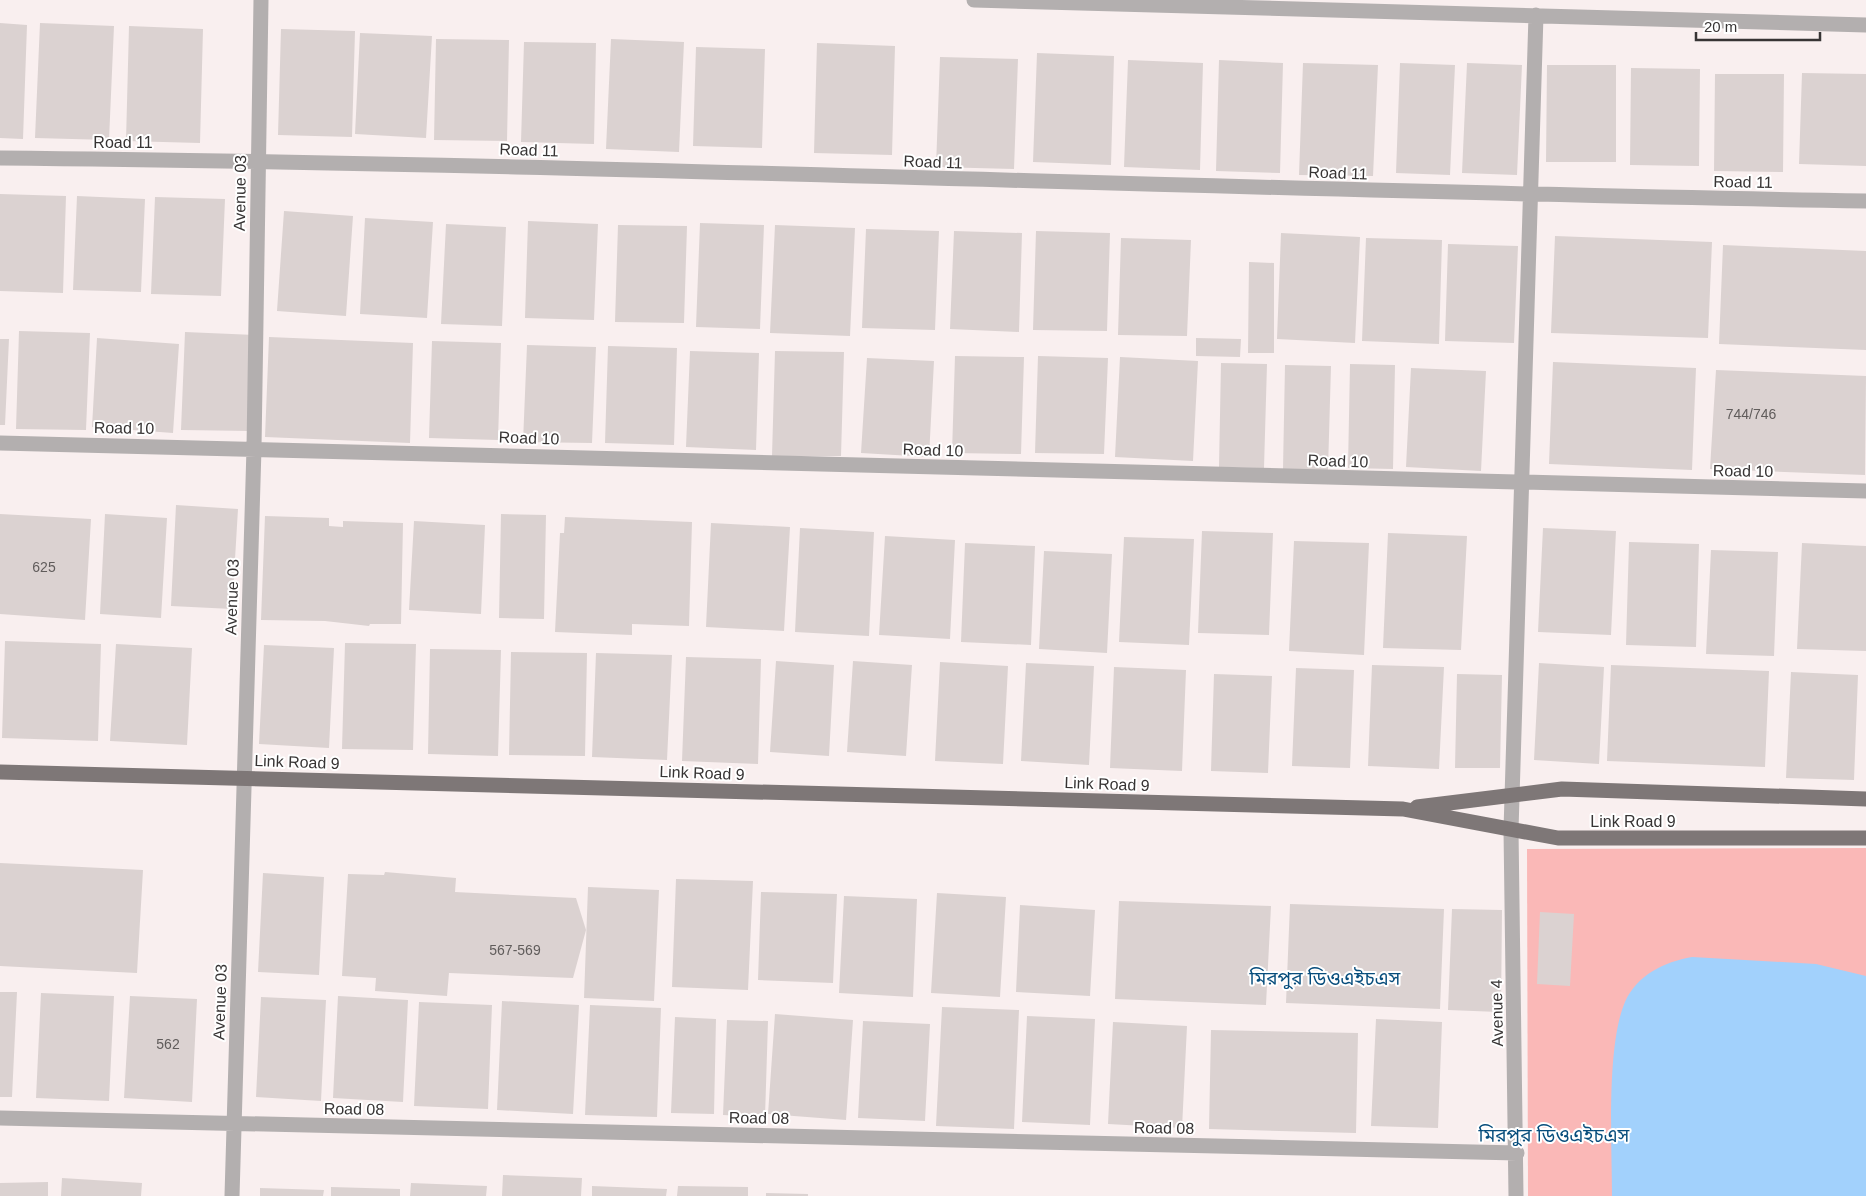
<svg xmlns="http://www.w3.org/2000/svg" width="1866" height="1196" font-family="Helvetica,'Noto Sans Bengali',sans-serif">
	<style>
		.green { fill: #fab8b7 }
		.water { fill: #a2d1fc }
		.building { fill: #dbd2d1 }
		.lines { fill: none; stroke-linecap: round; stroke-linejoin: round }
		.minor { stroke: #b3afaf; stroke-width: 15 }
		.major { stroke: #7e7777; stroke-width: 15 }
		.labels { text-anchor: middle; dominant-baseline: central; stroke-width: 4; stroke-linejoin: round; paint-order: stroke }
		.number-label { font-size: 14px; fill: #605c5b }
		.street-label { font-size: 16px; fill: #373434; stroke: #fff }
		.quarter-label { font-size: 19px; fill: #074d7c; stroke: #fff }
	</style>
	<rect width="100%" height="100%" fill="#f9efef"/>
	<path class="green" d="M 1866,848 L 1866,1196 L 1528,1196 L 1527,849 Z"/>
	<path class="water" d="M 1692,957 L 1816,964 L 1866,976 L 1866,1196 L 1612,1196 C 1612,1146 1606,1046 1625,1002 C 1637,975 1664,962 1692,957 Z"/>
	<path class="building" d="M 0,23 L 27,25 L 23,139 L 0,138 Z
		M 40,23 L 114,26 L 109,140 L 35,138 Z
		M 129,26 L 203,29 L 200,143 L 126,141 Z
		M 281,29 L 355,31 L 352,137 L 278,135 Z
		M 360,33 L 432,36 L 426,138 L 355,134 Z
		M 436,39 L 509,40 L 507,141 L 434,140 Z
		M 611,39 L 684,42 L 679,152 L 606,149 Z
		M 524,42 L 596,43 L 594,144 L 521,142 Z
		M 817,43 L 895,46 L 892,155 L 814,153 Z
		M 696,47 L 765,49 L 762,148 L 693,146 Z
		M 1037,53 L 1114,56 L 1111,165 L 1033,162 Z
		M 940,57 L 1018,59 L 1014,169 L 936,167 Z
		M 1128,60 L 1203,63 L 1200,170 L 1124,167 Z
		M 1219,60 L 1283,63 L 1280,173 L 1216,171 Z
		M 1303,63 L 1378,65 L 1373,176 L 1299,175 Z
		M 1400,63 L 1455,65 L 1450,175 L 1396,173 Z
		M 1467,63 L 1522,65 L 1517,175 L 1462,173 Z
		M 1547,65 L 1616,65 L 1616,162 L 1546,162 Z
		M 1631,68 L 1700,69 L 1699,166 L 1630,165 Z
		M 1802,73 L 1866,74 L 1866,166 L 1799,164 Z
		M 1715,74 L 1784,74 L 1783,172 L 1714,171 Z
		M 0,194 L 66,196 L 63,293 L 0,291 Z
		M 77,196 L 145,199 L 141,292 L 73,290 Z
		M 155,197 L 225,199 L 221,296 L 151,294 Z
		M 284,211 L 353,216 L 346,316 L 277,311 Z
		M 365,218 L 433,222 L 427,318 L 360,314 Z
		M 528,221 L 598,224 L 594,320 L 525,318 Z
		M 700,223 L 764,225 L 760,329 L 696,327 Z
		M 446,224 L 506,227 L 502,326 L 441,324 Z
		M 618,225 L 687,226 L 684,323 L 615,322 Z
		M 775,225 L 855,228 L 850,336 L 770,333 Z
		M 866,229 L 939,231 L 935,330 L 862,328 Z
		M 954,231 L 1022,233 L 1019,332 L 950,329 Z
		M 1036,231 L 1110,233 L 1107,331 L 1033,330 Z
		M 1281,233 L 1360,237 L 1355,343 L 1277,339 Z
		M 1555,236 L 1712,242 L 1708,338 L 1551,333 Z
		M 1121,238 L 1191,240 L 1187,336 L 1118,335 Z
		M 1366,238 L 1442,240 L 1439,344 L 1362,341 Z
		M 1448,244 L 1518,246 L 1514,343 L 1445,341 Z
		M 1723,245 L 1866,251 L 1866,350 L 1719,344 Z
		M 1249,262 L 1274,263 L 1274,353 L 1248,353 Z
		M 19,331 L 90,333 L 86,430 L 16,429 Z
		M 185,332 L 255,335 L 251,431 L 181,430 Z
		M 269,337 L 413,343 L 410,443 L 265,437 Z
		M 97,338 L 179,344 L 173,433 L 92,427 Z
		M 1196,338 L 1241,339 L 1240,357 L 1196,356 Z
		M 0,339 L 9,339 L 5,425 L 0,425 Z
		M 432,341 L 501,343 L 498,440 L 429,438 Z
		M 527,345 L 596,347 L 592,443 L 523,442 Z
		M 608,346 L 677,348 L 674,445 L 605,443 Z
		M 690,351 L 759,353 L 756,450 L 686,447 Z
		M 775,351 L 844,352 L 841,456 L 772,456 Z
		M 955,356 L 1024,357 L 1021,454 L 952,453 Z
		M 1038,356 L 1108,358 L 1104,454 L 1035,453 Z
		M 1120,357 L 1198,361 L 1193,461 L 1115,457 Z
		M 867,358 L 934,361 L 929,457 L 861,453 Z
		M 1553,362 L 1696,368 L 1692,470 L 1549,464 Z
		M 1221,363 L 1267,364 L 1264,468 L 1219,467 Z
		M 1350,364 L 1395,365 L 1393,469 L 1348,468 Z
		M 1285,365 L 1331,366 L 1328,470 L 1283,469 Z
		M 1411,368 L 1486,371 L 1481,471 L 1406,467 Z
		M 1716,370 L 1866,376 L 1865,475 L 1710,469 Z
		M 176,505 L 238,509 L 232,609 L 171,606 Z
		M 0,514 L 91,519 L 85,620 L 0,614 Z
		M 105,514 L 167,518 L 161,618 L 100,614 Z
		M 501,514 L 546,515 L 544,619 L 499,618 Z
		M 265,516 L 329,518 L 329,526 L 343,527 L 343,521 L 403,523 L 401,624 L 370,624 L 369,626 L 325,621 L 261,620 Z
		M 565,517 L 692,522 L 689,626 L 632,624 L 632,635 L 555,632 L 560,533 L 564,533 Z
		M 414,521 L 485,525 L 481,614 L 409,610 Z
		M 711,523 L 790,527 L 784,631 L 706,627 Z
		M 800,528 L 874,532 L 869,636 L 795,632 Z
		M 1543,528 L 1616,531 L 1611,635 L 1538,632 Z
		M 1202,531 L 1273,533 L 1269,635 L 1198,633 Z
		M 1388,533 L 1467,536 L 1461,650 L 1383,648 Z
		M 885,536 L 955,540 L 950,639 L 879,635 Z
		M 1124,537 L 1194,539 L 1189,645 L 1119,642 Z
		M 1294,541 L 1369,543 L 1364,655 L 1289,651 Z
		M 1629,542 L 1699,544 L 1696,647 L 1626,645 Z
		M 965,543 L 1035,546 L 1031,645 L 961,642 Z
		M 1802,543 L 1866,546 L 1866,651 L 1797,649 Z
		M 1711,550 L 1778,552 L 1774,656 L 1706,654 Z
		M 1044,551 L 1112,554 L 1107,653 L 1039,649 Z
		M 5,641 L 101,644 L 98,741 L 2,738 Z
		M 345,643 L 416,644 L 413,750 L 342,749 Z
		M 116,644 L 192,648 L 187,745 L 110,741 Z
		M 264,645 L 334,648 L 329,748 L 259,744 Z
		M 430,649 L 501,650 L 498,756 L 428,754 Z
		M 511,652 L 587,653 L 585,756 L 509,755 Z
		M 596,653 L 672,655 L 667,760 L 592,757 Z
		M 686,657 L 761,659 L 758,764 L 682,761 Z
		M 776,661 L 834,665 L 829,756 L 770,752 Z
		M 853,661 L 912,665 L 906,756 L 847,752 Z
		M 940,662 L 1008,666 L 1003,764 L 935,761 Z
		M 1026,663 L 1094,666 L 1089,765 L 1021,761 Z
		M 1539,663 L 1604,667 L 1599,764 L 1534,760 Z
		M 1372,665 L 1444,667 L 1439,769 L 1368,766 Z
		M 1611,665 L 1769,671 L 1765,767 L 1607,761 Z
		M 1114,667 L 1186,670 L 1182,771 L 1110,768 Z
		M 1296,668 L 1354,670 L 1350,768 L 1292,766 Z
		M 1791,672 L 1858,675 L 1854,780 L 1786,778 Z
		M 1214,674 L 1272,676 L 1268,773 L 1211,771 Z
		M 1457,674 L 1502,675 L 1500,768 L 1455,768 Z
		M 0,863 L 143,870 L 137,973 L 0,966 Z
		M 385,872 L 456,878 L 455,892 L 576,898 L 586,930 L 573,978 L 449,973 L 447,996 L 375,991 L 376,978 L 342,976 L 348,874 L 384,875 Z
		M 263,873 L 324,877 L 319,975 L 258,972 Z
		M 676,879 L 753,881 L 748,990 L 672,987 Z
		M 588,887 L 659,890 L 654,1001 L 584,998 Z
		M 761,892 L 837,894 L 833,983 L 758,980 Z
		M 937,893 L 1006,897 L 1000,997 L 931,993 Z
		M 844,896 L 917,899 L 913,997 L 839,993 Z
		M 1119,901 L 1271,906 L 1266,1005 L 1115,999 Z
		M 1290,904 L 1444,909 L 1440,1009 L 1286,1003 Z
		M 1020,905 L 1095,910 L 1090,996 L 1016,992 Z
		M 1452,909 L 1502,910 L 1501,1009 L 1499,1012 L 1448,1010 Z
		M 1540,912 L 1574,914 L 1570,986 L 1537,984 Z
		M 0,992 L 17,992 L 12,1097 L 0,1097 Z
		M 41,993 L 114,996 L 109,1101 L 36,1098 Z
		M 130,996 L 197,999 L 192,1102 L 124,1098 Z
		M 338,996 L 408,1000 L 403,1102 L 333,1098 Z
		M 261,997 L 326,1000 L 321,1101 L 256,1097 Z
		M 502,1001 L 579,1005 L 573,1114 L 497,1110 Z
		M 419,1002 L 492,1005 L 488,1109 L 414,1106 Z
		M 590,1005 L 661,1008 L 657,1117 L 585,1115 Z
		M 942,1007 L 1019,1010 L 1014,1129 L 936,1126 Z
		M 775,1014 L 853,1020 L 846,1120 L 768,1114 Z
		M 1027,1016 L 1095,1019 L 1090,1125 L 1022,1122 Z
		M 675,1017 L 716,1019 L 714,1114 L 671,1113 Z
		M 1376,1019 L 1442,1022 L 1438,1128 L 1371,1126 Z
		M 727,1020 L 768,1021 L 765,1117 L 723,1115 Z
		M 863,1021 L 930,1024 L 925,1121 L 858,1118 Z
		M 1113,1022 L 1187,1026 L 1182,1128 L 1108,1124 Z
		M 1211,1030 L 1358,1033 L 1356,1133 L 1209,1129 Z
		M 503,1175 L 582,1178 L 581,1196 L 502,1196 Z
		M 62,1178 L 142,1183 L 141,1196 L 61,1196 Z
		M 48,1182 L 48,1196 L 0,1196 L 0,1183 Z
		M 411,1183 L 487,1186 L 486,1196 L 410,1196 Z
		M 592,1186 L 667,1189 L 666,1196 L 592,1196 Z
		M 678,1186 L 748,1187 L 748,1196 L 677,1196 Z
		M 331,1187 L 400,1189 L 400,1196 L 331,1196 Z
		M 260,1188 L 324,1190 L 323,1196 L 260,1196 Z
		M 766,1193 L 808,1194 L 808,1196 L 766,1196 Z"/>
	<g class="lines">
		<path class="minor" d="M 974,0 L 1866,25
			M 0,158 C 622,164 1244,191 1866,201
			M 0,443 C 622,455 1244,478 1866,491
			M 0,1118 L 1517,1153
			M 232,1196 L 254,448 L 261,0
			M 1516,1196 L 1511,830 L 1536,15"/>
		<path class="major" d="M 0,772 L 1403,809 L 1558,838 L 1866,838
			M 1417,807 L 1562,789 L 1866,799"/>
	</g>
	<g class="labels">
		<g class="number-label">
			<text x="1751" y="414">744/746</text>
			<text x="44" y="567">625</text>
			<text x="515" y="950">567-569</text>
			<text x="168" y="1044">562</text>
		</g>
		<g class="street-label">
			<text x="123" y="142">Road 11</text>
			<text transform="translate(529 150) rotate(2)">Road 11</text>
			<text transform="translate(933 162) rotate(2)">Road 11</text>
			<text transform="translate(1338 173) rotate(2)">Road 11</text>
			<text transform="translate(1743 182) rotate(1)">Road 11</text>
			<text transform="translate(240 193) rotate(-89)">Avenue 03</text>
			<text transform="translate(124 428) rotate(1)">Road 10</text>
			<text transform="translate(529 438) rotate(2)">Road 10</text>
			<text transform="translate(933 450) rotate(2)">Road 10</text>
			<text transform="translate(1338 461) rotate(2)">Road 10</text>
			<text transform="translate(1743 471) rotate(1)">Road 10</text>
			<text transform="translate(232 597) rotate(-88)">Avenue 03</text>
			<text transform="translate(297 762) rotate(2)">Link Road 9</text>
			<text transform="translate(702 773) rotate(2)">Link Road 9</text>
			<text transform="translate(1107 784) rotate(2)">Link Road 9</text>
			<text x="1633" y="821">Link Road 9</text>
			<text transform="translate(220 1002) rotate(-88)">Avenue 03</text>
			<text transform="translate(1497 1013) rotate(-91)">Avenue 4</text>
			<text transform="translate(354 1109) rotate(1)">Road 08</text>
			<text transform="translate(759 1118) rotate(1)">Road 08</text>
			<text transform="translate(1164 1128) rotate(1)">Road 08</text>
		</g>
		<g class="quarter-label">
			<text x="1325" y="978">মিরপুর ডিওএইচএস</text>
			<text x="1554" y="1135">মিরপুর ডিওএইচএস</text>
		</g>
	</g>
	<path d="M1696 32v8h124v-8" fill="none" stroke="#373434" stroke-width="2.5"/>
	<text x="1704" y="32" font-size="15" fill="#373434" stroke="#ffffff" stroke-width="4" paint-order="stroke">20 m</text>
</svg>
